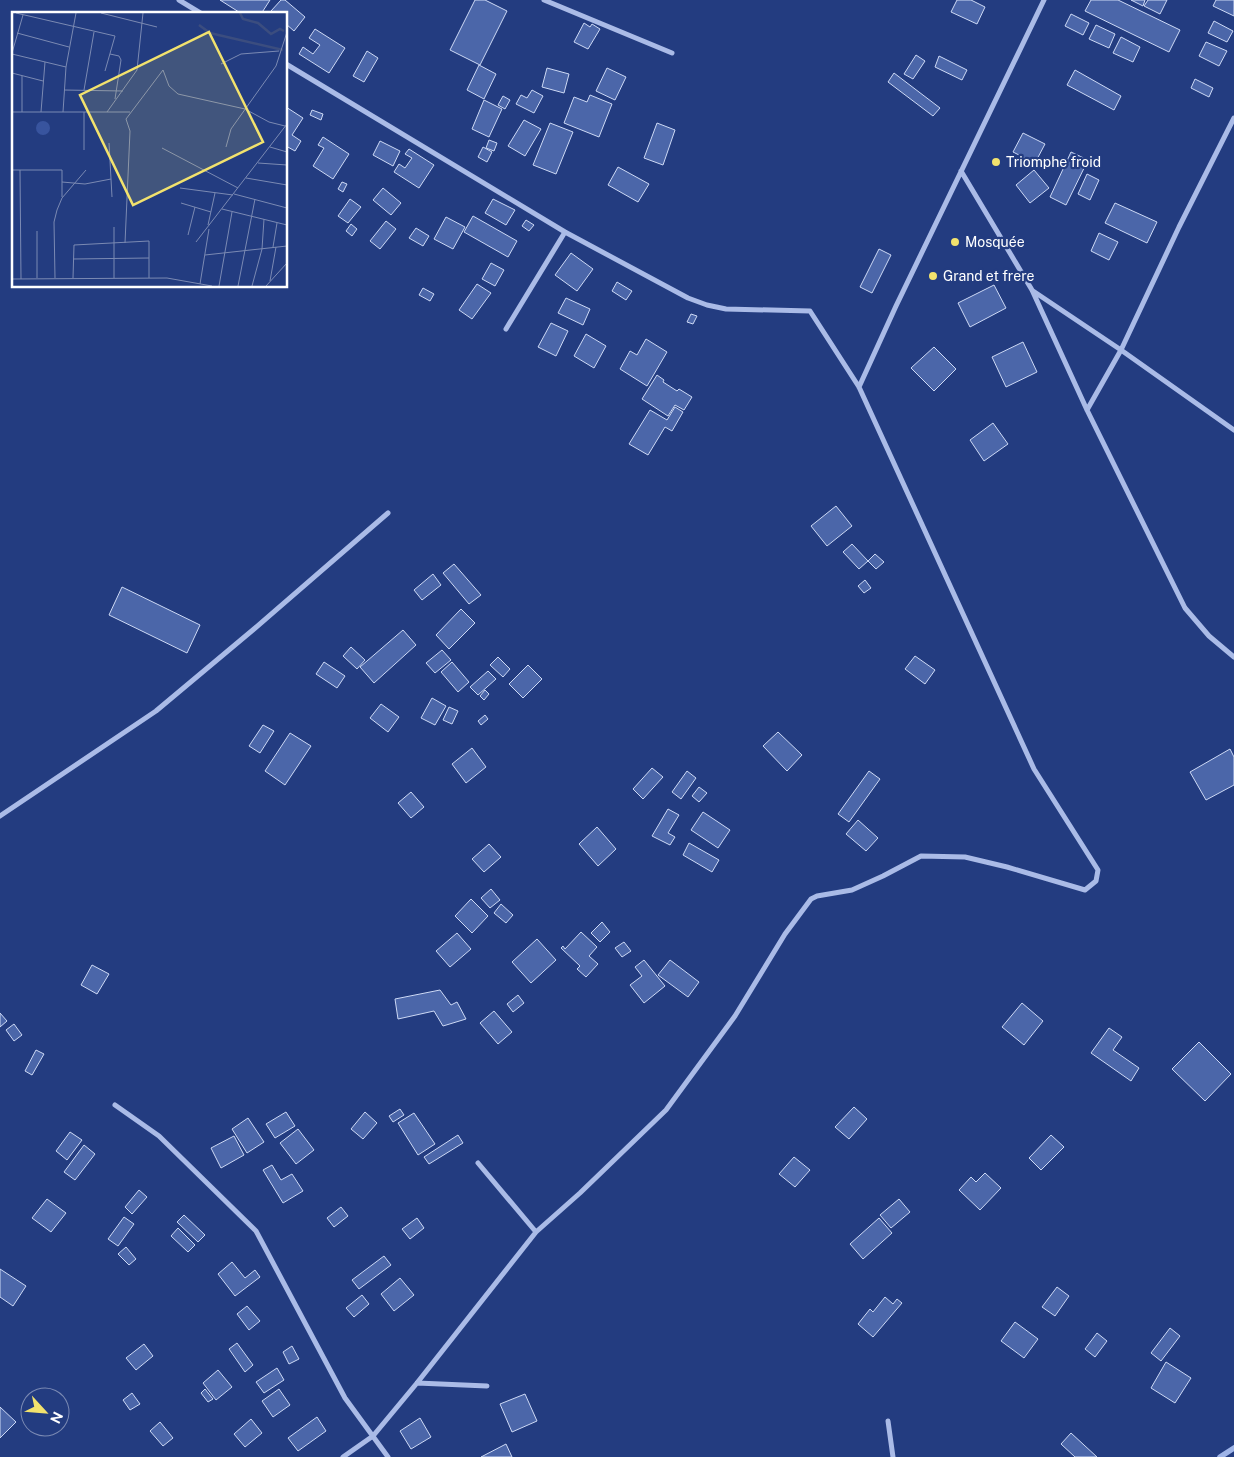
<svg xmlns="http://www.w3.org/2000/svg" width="1234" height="1457" font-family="'Public Sans',sans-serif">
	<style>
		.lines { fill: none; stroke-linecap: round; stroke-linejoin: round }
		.stream { stroke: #9eb4e8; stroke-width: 5.5 }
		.building { fill: #4b66a9; stroke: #cdd9f5 }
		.street { stroke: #aabbe7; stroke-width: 5 }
		.poi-dot { fill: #f2e26d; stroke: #233c80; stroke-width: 2 }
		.labels { text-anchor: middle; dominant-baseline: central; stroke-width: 4.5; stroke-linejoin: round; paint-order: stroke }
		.poi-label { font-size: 14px; fill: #fff; stroke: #233c80; text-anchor: start }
		.inset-river { fill: none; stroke: #3b4d7f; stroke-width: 2.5 }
		.inset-road { fill: none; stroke: #7b8ab3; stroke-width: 1 }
		.view { fill: #f2e26d; fill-opacity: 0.15; stroke: #f2e26d; stroke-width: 2.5 }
		.inset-edge { fill: none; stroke: #fff; stroke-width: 2.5 }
	</style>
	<rect width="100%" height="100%" fill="#233c80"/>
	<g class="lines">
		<path class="stream" d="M 1220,1457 L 1234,1448"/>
	</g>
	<path class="building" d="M 220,0 L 270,0 L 261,14 L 242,14 Z
		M 281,0 L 285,0 L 305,17 L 294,31 L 286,24 L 286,14 L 274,14 L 271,11 Z
		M 475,0 L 485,0 L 507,11 L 480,65 L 450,50 Z
		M 957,0 L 971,0 L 985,7 L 977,24 L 951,12 Z
		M 1091,0 L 1118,0 L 1180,30 L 1169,52 L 1085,11 Z
		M 1131,0 L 1145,0 L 1143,6 Z
		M 1148,0 L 1167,0 L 1160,14 L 1144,6 Z
		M 1216,0 L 1234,0 L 1234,16 L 1213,6 Z
		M 1071,14 L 1089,23 L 1083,35 L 1065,26 Z
		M 1214,21 L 1233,31 L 1227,42 L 1208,33 Z
		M 584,23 L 590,27 L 592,24 L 600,29 L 588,49 L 574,42 Z
		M 1096,25 L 1115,34 L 1109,48 L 1089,39 Z
		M 315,29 L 345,48 L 329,73 L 299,54 L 303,47 L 313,54 L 320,45 L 309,38 Z
		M 1121,37 L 1140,47 L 1133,62 L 1113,53 Z
		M 1206,42 L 1227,51 L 1219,66 L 1199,56 Z
		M 367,51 L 378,58 L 364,82 L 353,76 Z
		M 916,55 L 925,61 L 913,79 L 904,74 Z
		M 939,56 L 967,70 L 962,80 L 935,67 Z
		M 479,65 L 496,74 L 484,99 L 467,90 Z
		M 547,68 L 569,74 L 564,93 L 542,87 Z
		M 607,68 L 626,77 L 615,100 L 596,91 Z
		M 1075,70 L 1121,96 L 1114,110 L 1067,85 Z
		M 894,73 L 940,108 L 933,116 L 888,82 Z
		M 1195,79 L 1213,88 L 1209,97 L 1191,88 Z
		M 532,90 L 543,96 L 534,113 L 516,104 L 521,95 L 527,98 Z
		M 590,95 L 612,104 L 599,137 L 564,123 L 574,97 L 587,102 Z
		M 503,96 L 510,100 L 505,109 L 498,105 Z
		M 484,100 L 502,109 L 489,137 L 472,129 Z
		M 286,107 L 303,118 L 292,135 L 301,141 L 295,151 L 286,146 Z
		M 312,110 L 323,114 L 321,120 L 310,115 Z
		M 524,120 L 541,129 L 525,156 L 508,146 Z
		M 550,123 L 573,132 L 556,174 L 533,165 Z
		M 657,123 L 675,130 L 663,165 L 644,158 Z
		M 1023,133 L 1045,144 L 1035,163 L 1013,152 Z
		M 323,137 L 349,154 L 333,179 L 313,166 L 324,148 L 318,145 Z
		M 489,140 L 497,143 L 494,151 L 486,148 Z
		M 380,141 L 400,151 L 393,166 L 373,155 Z
		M 483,147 L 492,152 L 487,162 L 478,157 Z
		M 409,149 L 434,165 L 419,188 L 394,172 L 399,164 L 405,168 L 412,158 L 405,154 Z
		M 1071,152 L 1088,160 L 1066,205 L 1050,197 Z
		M 618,167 L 649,184 L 638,202 L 608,185 Z
		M 1034,170 L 1049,188 L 1030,203 L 1016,185 Z
		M 1087,174 L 1099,180 L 1090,200 L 1078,194 Z
		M 342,182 L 347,184 L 343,192 L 338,189 Z
		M 383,188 L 401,203 L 391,215 L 373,200 Z
		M 350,199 L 361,207 L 348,223 L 338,216 Z
		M 493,199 L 515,210 L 506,225 L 485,213 Z
		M 1115,203 L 1157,222 L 1147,243 L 1105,223 Z
		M 473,216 L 517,241 L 508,257 L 464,232 Z
		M 446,217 L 465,227 L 453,249 L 434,239 Z
		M 526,220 L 534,225 L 529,231 L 522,226 Z
		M 386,221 L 396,229 L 380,249 L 370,241 Z
		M 351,224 L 357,229 L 352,236 L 346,231 Z
		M 416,228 L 429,236 L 423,246 L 409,238 Z
		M 1099,233 L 1118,242 L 1109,260 L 1091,251 Z
		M 879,249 L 891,255 L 872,293 L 860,287 Z
		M 571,253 L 593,269 L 577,291 L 555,275 Z
		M 491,263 L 504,270 L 495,286 L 482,279 Z
		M 617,282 L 632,291 L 626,300 L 612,291 Z
		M 477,284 L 491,293 L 472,319 L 459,310 Z
		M 994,285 L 1006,308 L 970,327 L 958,303 Z
		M 423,288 L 434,294 L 430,301 L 419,295 Z
		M 566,298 L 590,309 L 583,325 L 558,313 Z
		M 691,314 L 697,316 L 693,324 L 687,322 Z
		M 551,323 L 568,331 L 556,356 L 538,347 Z
		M 586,334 L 606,346 L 594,368 L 574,356 Z
		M 646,339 L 667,352 L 647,386 L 620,369 L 630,351 L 637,355 Z
		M 1023,342 L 1037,372 L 1006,387 L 992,357 Z
		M 934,347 L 956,369 L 934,391 L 911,368 Z
		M 657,375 L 664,380 L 663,382 L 677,391 L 679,389 L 692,397 L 684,410 L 675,405 L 668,416 L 642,399 Z
		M 675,407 L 683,412 L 672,431 L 665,427 L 648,455 L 629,444 L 650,410 L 667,420 Z
		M 993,423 L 1008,444 L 984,461 L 970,440 Z
		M 836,506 L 852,526 L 827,546 L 811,526 Z
		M 852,544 L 868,561 L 859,569 L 843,552 Z
		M 875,554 L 884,562 L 876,569 L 868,561 Z
		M 454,564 L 481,595 L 469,604 L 443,573 Z
		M 433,574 L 441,585 L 422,600 L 414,590 Z
		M 865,580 L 871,588 L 864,593 L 858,586 Z
		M 122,587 L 200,625 L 187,653 L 109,615 Z
		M 461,609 L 475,623 L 449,649 L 436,635 Z
		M 403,630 L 416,645 L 374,683 L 360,667 Z
		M 351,647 L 365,660 L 357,669 L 343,656 Z
		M 442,650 L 451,660 L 435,673 L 426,663 Z
		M 915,656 L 935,670 L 925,684 L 905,669 Z
		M 498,657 L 510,669 L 503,677 L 490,665 Z
		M 324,662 L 345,676 L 337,688 L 316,674 Z
		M 452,662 L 469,682 L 458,692 L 441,672 Z
		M 528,665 L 542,679 L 523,698 L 509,684 Z
		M 488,671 L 496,679 L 478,695 L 470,687 Z
		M 485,690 L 489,694 L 484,700 L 480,696 Z
		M 432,698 L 446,706 L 435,725 L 421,718 Z
		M 381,704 L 399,717 L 388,732 L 370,718 Z
		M 449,707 L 458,711 L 452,724 L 443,720 Z
		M 485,715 L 488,719 L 481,725 L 478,721 Z
		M 263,725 L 274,731 L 260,753 L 249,746 Z
		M 778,732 L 802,755 L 787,771 L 763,746 Z
		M 290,733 L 311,746 L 285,785 L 265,771 Z
		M 472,748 L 486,767 L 466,783 L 452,764 Z
		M 1230,749 L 1234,757 L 1234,785 L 1206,800 L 1190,772 Z
		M 652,768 L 663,777 L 643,799 L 633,789 Z
		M 687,771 L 696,778 L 681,799 L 672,792 Z
		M 869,771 L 880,779 L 849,822 L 838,814 Z
		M 699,787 L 707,793 L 699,802 L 692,796 Z
		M 411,792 L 424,807 L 411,818 L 398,803 Z
		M 668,809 L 679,815 L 668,833 L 675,837 L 670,845 L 652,836 Z
		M 703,812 L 730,830 L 718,848 L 691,830 Z
		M 858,820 L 878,838 L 866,851 L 846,834 Z
		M 597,827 L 616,849 L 598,866 L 579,844 Z
		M 689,843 L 719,860 L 712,872 L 683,855 Z
		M 489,844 L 501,857 L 484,872 L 472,859 Z
		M 491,889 L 500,900 L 490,908 L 481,898 Z
		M 471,899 L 488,916 L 472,933 L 455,916 Z
		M 501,904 L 513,915 L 506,923 L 494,913 Z
		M 602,922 L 610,932 L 600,942 L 591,933 Z
		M 581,932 L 597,947 L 589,956 L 598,964 L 586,977 L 577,969 L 580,966 L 561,948 L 563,946 L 565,949 Z
		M 457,933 L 471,949 L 450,967 L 436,951 Z
		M 537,939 L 556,960 L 531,983 L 512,962 Z
		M 624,942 L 631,951 L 622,957 L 615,948 Z
		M 644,960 L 665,986 L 644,1003 L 630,985 L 642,976 L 635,967 Z
		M 670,960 L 699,982 L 688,997 L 658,975 Z
		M 92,965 L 109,974 L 97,994 L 81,985 Z
		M 440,990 L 451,1005 L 457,1002 L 466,1019 L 443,1026 L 434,1011 L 398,1019 L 395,999 Z
		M 518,995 L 524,1003 L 513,1012 L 507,1004 Z
		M 1022,1003 L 1043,1021 L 1024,1045 L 1002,1027 Z
		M 494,1011 L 512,1032 L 498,1044 L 480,1023 Z
		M 0,1013 L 7,1021 L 0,1027 Z
		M 14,1024 L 22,1035 L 14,1041 L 6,1030 Z
		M 1109,1028 L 1122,1037 L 1113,1050 L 1139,1068 L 1131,1081 L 1091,1053 Z
		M 1199,1042 L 1231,1074 L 1205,1101 L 1172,1069 Z
		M 36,1050 L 44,1054 L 32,1075 L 25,1071 Z
		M 854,1107 L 867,1119 L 849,1139 L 835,1127 Z
		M 400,1109 L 404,1115 L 393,1122 L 389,1116 Z
		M 286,1112 L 295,1126 L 275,1138 L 266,1124 Z
		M 365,1112 L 377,1123 L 363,1139 L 351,1129 Z
		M 414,1113 L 435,1144 L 418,1155 L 398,1123 Z
		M 248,1118 L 264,1142 L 247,1153 L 232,1129 Z
		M 298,1129 L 314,1150 L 296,1164 L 280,1143 Z
		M 70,1132 L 82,1140 L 67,1160 L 56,1151 Z
		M 458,1135 L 463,1143 L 429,1164 L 424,1157 Z
		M 1051,1135 L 1064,1147 L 1041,1170 L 1029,1158 Z
		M 234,1136 L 244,1155 L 221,1168 L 211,1148 Z
		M 84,1145 L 95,1154 L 75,1180 L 64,1172 Z
		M 794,1157 L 810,1170 L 795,1187 L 779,1174 Z
		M 272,1165 L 281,1180 L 292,1174 L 303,1191 L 283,1203 L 263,1170 Z
		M 985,1173 L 1001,1188 L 980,1210 L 959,1190 L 971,1177 L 976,1182 Z
		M 139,1190 L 147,1197 L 132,1214 L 125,1207 Z
		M 47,1199 L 66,1213 L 51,1232 L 32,1218 Z
		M 899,1199 L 910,1212 L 891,1228 L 880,1215 Z
		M 341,1207 L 348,1216 L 334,1227 L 327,1218 Z
		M 184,1215 L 205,1235 L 198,1242 L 177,1222 Z
		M 124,1217 L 134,1224 L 118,1246 L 108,1239 Z
		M 417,1218 L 424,1228 L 410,1239 L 402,1229 Z
		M 879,1218 L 892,1233 L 863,1259 L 850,1244 Z
		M 178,1228 L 195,1245 L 188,1252 L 171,1236 Z
		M 126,1247 L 136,1259 L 129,1265 L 118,1254 Z
		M 384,1256 L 391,1265 L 359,1289 L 352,1280 Z
		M 232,1262 L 245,1278 L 255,1270 L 260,1277 L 235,1296 L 218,1274 Z
		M 0,1269 L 26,1286 L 13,1306 L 0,1297 Z
		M 400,1278 L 414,1295 L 394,1311 L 381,1294 Z
		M 1057,1287 L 1069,1296 L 1055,1316 L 1042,1307 Z
		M 362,1295 L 369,1304 L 354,1317 L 346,1308 Z
		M 885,1297 L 893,1304 L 897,1299 L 902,1303 L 873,1337 L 858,1324 L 870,1309 L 873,1312 Z
		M 247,1306 L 260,1321 L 249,1330 L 237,1314 Z
		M 1015,1322 L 1038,1339 L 1024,1358 L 1001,1341 Z
		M 1170,1328 L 1180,1336 L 1161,1361 L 1151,1353 Z
		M 1097,1333 L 1107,1341 L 1095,1357 L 1085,1349 Z
		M 237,1343 L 253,1365 L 245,1372 L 229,1349 Z
		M 144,1344 L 153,1356 L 136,1370 L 126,1358 Z
		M 292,1346 L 299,1359 L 289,1364 L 283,1352 Z
		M 1166,1362 L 1191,1378 L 1175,1403 L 1151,1388 Z
		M 277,1368 L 284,1380 L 264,1393 L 256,1382 Z
		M 218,1370 L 232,1387 L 216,1400 L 203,1383 Z
		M 205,1389 L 213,1399 L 208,1402 L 201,1393 Z
		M 279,1389 L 290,1405 L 273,1417 L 262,1401 Z
		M 132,1393 L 140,1404 L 130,1410 L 123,1400 Z
		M 525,1394 L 537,1421 L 512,1432 L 500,1404 Z
		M 0,1407 L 16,1422 L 0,1438 Z
		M 317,1417 L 326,1431 L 298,1451 L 288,1438 Z
		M 420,1418 L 431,1437 L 411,1449 L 400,1431 Z
		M 251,1419 L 262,1433 L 245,1447 L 234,1434 Z
		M 160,1422 L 173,1438 L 163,1446 L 150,1431 Z
		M 1071,1433 L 1097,1457 L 1075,1457 L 1061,1444 Z
		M 506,1444 L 512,1457 L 481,1457 Z"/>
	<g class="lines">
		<path class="street" d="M 179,0 L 202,14
			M 544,0 L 672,53
			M 286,64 L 565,232 L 688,298 L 707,305 L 726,309 L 810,311 L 859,387 L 1034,769 L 1098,870 L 1096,881 L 1085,890 L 1007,867 L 965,857 L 921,856 L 883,876 L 852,890 L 817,896 L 811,899 L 785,934 L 735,1016 L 666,1110 L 580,1193 L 536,1232 L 417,1383 L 373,1436 L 343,1457
			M 961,171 L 1032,290 L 1087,410 L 1185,608 L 1209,636 L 1234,657
			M 1033,291 L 1121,350 L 1234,430
			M 506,329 L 565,232
			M 859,387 L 896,306 L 1044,0
			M 1087,410 L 1121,350 L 1179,227 L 1234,118
			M 0,816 L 156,711 L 254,629 L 388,513
			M 115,1105 L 159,1136 L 256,1231 L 345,1398 L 388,1457
			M 478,1163 L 536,1232
			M 417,1383 L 487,1386
			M 888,1421 L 893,1457"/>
	</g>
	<g class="poi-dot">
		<circle cx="996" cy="162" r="5"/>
		<circle cx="955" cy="242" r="5"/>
		<circle cx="933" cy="276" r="5"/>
	</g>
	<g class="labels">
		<g class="poi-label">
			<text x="1006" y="162">Triomphe froid</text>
			<text x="965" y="242">Mosquée</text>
			<text x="943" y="276">Grand et frere</text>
		</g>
	</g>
	<g transform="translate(12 12)">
		<rect width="275" height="275" fill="#233c80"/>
		<path d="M24 116a7 7 0 1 1 14 0a7 7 0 1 1-14 0Z" fill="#38549e"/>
		<path class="inset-river" d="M 228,1 L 231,7 L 246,11 L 259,22 L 268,17 L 272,19M 187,13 L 198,21 L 271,38"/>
		<path class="inset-road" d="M 4,1 L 103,24 L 93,59M 89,1 L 145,15M 5,21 L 57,35M 0,41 L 11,3M 0,42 L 54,55M 98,42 L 107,44 L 109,48 L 103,87M 209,52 L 229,42 L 267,39M 0,61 L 31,69M 52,78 L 111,79M 72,78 L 82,20M 0,100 L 118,100M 10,100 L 10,64M 29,100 L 33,50M 51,100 L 54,55 L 64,1M 72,100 L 72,138M 95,100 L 125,58 L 131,1M 97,131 L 100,185M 214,135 L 219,117 L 264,54 L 275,20M 258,135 L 275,140M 150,136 L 226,176M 246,151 L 275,153M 0,158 L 50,158 L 50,185M 8,158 L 9,267M 234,166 L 275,173M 50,170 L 73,172 L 99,167M 168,176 L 221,183M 222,182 L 275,196M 169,191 L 199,200M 210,197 L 275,213M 196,213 L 203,181M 25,219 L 25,266M 176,223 L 183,195M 184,230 L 275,112M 113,231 L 118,119 L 114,107 L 151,58 L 157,74 L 166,82 L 233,97 L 257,110 L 273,114M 261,235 L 265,211M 193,243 L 275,234M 61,247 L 137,246M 43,266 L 42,210 L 45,198 L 50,186 L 74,158M 61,266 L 62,233 L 137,229 L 137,266M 102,266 L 102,215M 0,267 L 155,266 L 200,274M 258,269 L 264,235M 188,272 L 197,217M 207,274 L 220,200M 226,274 L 243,187M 240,274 L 250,237 L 252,207M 254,274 L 275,251"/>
		<path class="view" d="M 197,20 L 251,130 L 121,193 L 68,83 Z"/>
		<rect width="275" height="275" class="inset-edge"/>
	</g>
	<g transform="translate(45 1412) rotate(116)"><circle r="24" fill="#233c80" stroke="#7b8ab3"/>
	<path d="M0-4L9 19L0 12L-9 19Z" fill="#f2e26d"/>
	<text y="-8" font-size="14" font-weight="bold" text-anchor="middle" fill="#ffffff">N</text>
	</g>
</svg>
